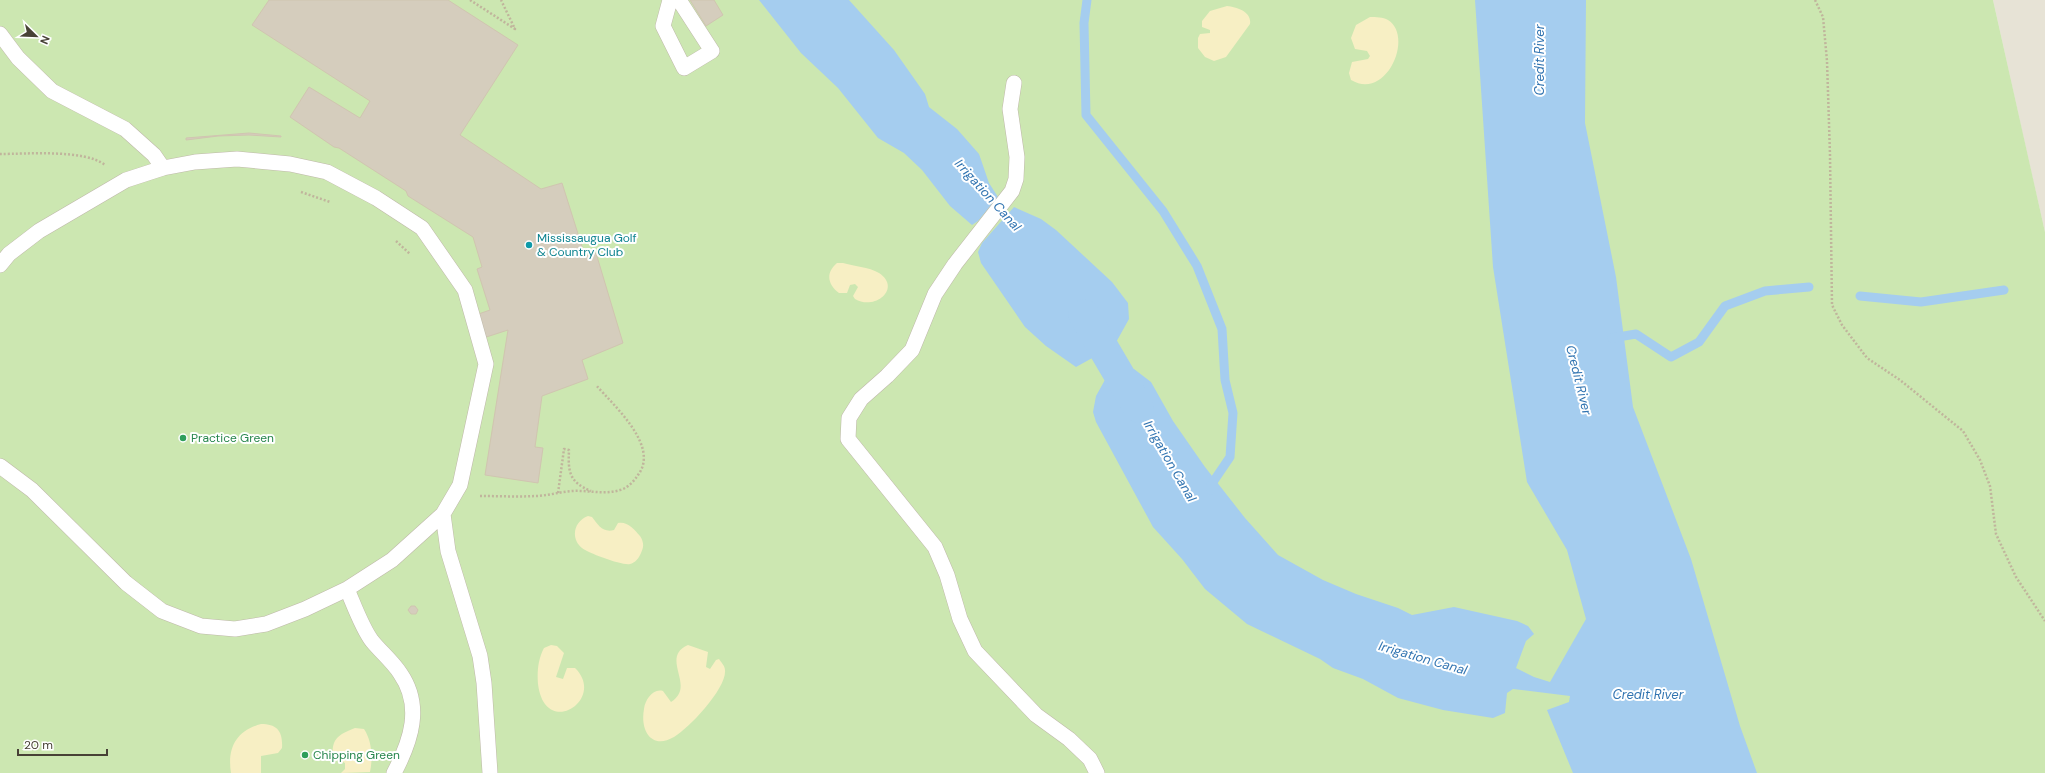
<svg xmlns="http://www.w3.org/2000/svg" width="2045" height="773" font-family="'DM Sans',sans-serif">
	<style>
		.residential { fill: #e7e3d6 }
		.green { fill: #cce7b1 }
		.sand { fill: #f7efc4 }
		.water { fill: #a5cdef }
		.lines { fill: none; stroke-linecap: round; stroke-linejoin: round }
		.stream { stroke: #a5cdef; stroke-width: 9 }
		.canal { stroke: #a5cdef; stroke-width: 31 }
		.building { fill: #d5cdbd; stroke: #d0c5b0 }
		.service-casing { stroke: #bfb9aa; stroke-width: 16 }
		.path { stroke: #c0b59c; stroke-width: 2.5; stroke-dasharray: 2 2; stroke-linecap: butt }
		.service { stroke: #fff; stroke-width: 15 }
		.culture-dot { fill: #0f9aa8; stroke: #fff; stroke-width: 1.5 }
		.leisure-dot { fill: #2e9e5b; stroke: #fff; stroke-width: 1.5 }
		.labels { text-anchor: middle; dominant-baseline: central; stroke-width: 4; stroke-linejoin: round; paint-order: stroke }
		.culture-label { font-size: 12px; fill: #0d838f; stroke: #fff; text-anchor: start }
		.leisure-label { font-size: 12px; fill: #27864d; stroke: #fff; text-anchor: start }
		.water-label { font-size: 13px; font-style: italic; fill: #3174b1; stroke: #fff }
	</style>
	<rect width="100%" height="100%" fill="#f3f0e8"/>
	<path class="residential" d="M 1993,0 L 2045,0 L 2045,232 L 2029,162 Z"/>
	<path class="green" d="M 0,0 L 1993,0 L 2045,232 L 2045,773 L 0,773 Z"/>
	<path class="sand" d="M 1227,6 C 1237,7 1252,12 1250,24 L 1226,57 L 1214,61 L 1205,57 L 1198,48 L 1198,38 L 1200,34 L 1210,33 L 1210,30 L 1202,27 L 1202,21 L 1210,11 Z
		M 1370,17 C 1376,17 1383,17 1388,20 C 1414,36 1387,101 1351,80 L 1349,73 L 1352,62 L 1368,59 L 1370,56 L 1367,51 L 1355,49 L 1351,38 L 1356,25 Z
		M 837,263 L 843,263 C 853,266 869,267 879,273 C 902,288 875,311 855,299 L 853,296 L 858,287 L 855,284 L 850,285 L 847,293 L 839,293 C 828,285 825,273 837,263 Z
		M 588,516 L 592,517 C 598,525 603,533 614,530 L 618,523 C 627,521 634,529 640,536 C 644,542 644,547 641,553 C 639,558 635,563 630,564 C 623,566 588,553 582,548 C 570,538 574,521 588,516 Z
		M 551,645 L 557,646 L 564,653 L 556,677 L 563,679 L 567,668 L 575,668 C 607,699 545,740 538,684 C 537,672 538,659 544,648 Z
		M 688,645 L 708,652 L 706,667 L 710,669 L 716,660 L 719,659 C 721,662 725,666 725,670 C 727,688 689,728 674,737 C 651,750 640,730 644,709 C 645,700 653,688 663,691 L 671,702 C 697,686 659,658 688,645 Z
		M 261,724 C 277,724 283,731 282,748 L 278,753 L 261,756 L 261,773 L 231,773 C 227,748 236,731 261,724 Z
		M 355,728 L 364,729 C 372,741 373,758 370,772 L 341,773 L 345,769 L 345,763 L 333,756 C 331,738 340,734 355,728 Z"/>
	<path class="water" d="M 759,0 L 849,0 L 894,50 L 925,94 L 929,107 L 957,129 L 979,154 L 989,183 L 998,197 L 978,221 L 972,225 L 950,206 L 922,170 L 904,153 L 878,138 L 838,88 L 801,53 Z
		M 1475,0 L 1586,0 L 1585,123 L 1616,277 L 1633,407 L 1691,559 L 1740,726 L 1757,773 L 1573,773 L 1547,710 L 1569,702 L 1570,696 L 1513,689 L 1507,693 L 1505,713 L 1493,718 L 1443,710 L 1398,698 L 1363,679 L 1333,668 L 1320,659 L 1247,624 L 1205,589 L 1182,559 L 1153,527 L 1096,422 L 1093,412 L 1096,396 L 1106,378 L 1120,369 L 1134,369 L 1151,382 L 1173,421 L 1205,467 L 1245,518 L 1278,555 L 1323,580 L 1356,594 L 1398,608 L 1412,615 L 1454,607 L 1517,621 L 1528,626 L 1534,634 L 1526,641 L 1516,668 L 1534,677 L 1550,682 L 1586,619 L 1567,550 L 1527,482 L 1493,267 Z
		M 1014,207 L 1041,219 L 1056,230 L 1112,282 L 1128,303 L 1129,319 L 1114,346 L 1076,367 L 1046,346 L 1025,327 L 981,263 L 978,252 L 982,243 Z"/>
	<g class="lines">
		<path class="stream" d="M 1087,0 L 1084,23 L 1086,115 L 1163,211 L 1197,266 L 1222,329 L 1225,380 L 1233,413 L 1230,457 L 1211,485 L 1211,490
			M 1860,296 L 1921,302 L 2004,290
			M 1612,338 L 1636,334 L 1671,357 L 1699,342 L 1725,306 L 1765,291 L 1809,287"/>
		<path class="canal" d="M 1084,315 L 1138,407"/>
	</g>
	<path class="building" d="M 269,0 L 448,0 L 518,45 L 460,135 L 541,189 L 562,183 L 585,256 L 596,253 L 623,343 L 582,360 L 588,379 L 542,396 L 535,447 L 543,448 L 538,483 L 485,475 L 508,330 L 474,341 L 467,318 L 490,310 L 477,269 L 482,267 L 473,237 L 408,196 L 406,191 L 339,148 L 334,147 L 290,117 L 309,87 L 360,118 L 370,101 L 252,25 Z
		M 690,0 L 714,0 L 723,15 L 706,26 Z
		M 249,133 L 281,136 L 281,137 L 249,135 L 218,136 L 186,140 L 186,138 Z
		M 411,606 L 415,606 L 418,610 L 416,614 L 411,614 L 408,610 Z"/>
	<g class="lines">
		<defs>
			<path id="service" d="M 670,0 L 663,26 L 684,68 L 712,51 L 679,0
				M 0,34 L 18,58 L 52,91 L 125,129 L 154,155 L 163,168
				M 1014,83 L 1010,109 L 1017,157 L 1016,179 L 1012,191 L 955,264 L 935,294 L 912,350 L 887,376 L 861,399 L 849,418 L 848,439 L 935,547 L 947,575 L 960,619 L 975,651 L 1036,715 L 1069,739 L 1090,759 L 1097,773
				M 0,265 L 9,254 L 39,231 L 126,180 L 163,168 L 195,162 L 237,159 L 290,164 L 327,172 L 376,198 L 422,228 L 465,290 L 486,364 L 460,485 L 443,514 L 392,560 L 347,589 L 305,609 L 266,624 L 235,629 L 201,626 L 162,611 L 126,583 L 32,490 L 0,466
				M 443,514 L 448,551 L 480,656 L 484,683 L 490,773
				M 347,589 C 354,605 362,628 372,641 C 381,652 392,661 400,673 C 423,706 411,741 394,773"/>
		</defs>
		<use href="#service" class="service-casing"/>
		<path class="path" d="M 470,0 L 515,29 L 501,0
			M 1815,0 L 1823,17 L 1827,61 L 1830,155 L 1832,305 L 1842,325 L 1867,358 L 1900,380 L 1963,431 L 1980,460 L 1990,486 L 1996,534 L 2016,577 L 2045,621
			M 0,154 C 26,154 85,149 105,165
			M 301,192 L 330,202
			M 396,241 L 410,254
			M 558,493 L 564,449 L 569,450 C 568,472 569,482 591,491
			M 480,496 C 498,496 517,497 535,496 C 547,496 559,492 572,491 C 588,490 604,495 620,490 C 628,488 634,481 638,475 C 660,446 614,406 596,385"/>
		<use href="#service" class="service"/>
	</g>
	<circle class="culture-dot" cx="529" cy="245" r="4"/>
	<g class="leisure-dot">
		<circle cx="183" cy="438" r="4"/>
		<circle cx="305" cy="755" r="4"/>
	</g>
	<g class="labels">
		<g class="culture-label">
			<text x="537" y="238">Mississaugua Golf<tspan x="537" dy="14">&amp; Country Club</tspan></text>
		</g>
		<g class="leisure-label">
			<text x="191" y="438">Practice Green</text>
			<text x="313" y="755">Chipping Green</text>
		</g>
		<g class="water-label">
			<text transform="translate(1539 60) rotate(-90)">Credit River</text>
			<text transform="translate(988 195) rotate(48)">Irrigation Canal</text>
			<text transform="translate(1579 380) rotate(76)">Credit River</text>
			<text transform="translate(1170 461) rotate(60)">Irrigation Canal</text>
			<text transform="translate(1423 658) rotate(16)">Irrigation Canal</text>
			<text x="1648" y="694">Credit River</text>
		</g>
	</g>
	<g transform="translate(36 36) rotate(113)" stroke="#ffffff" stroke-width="3" paint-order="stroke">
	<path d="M0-3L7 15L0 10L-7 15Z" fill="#474136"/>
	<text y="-6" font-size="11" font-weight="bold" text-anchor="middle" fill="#474136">N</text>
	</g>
	<path d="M18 749v6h89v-6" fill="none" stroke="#474136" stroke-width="2"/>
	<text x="24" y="749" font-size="12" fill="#474136" stroke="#ffffff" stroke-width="3" paint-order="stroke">20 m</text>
</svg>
